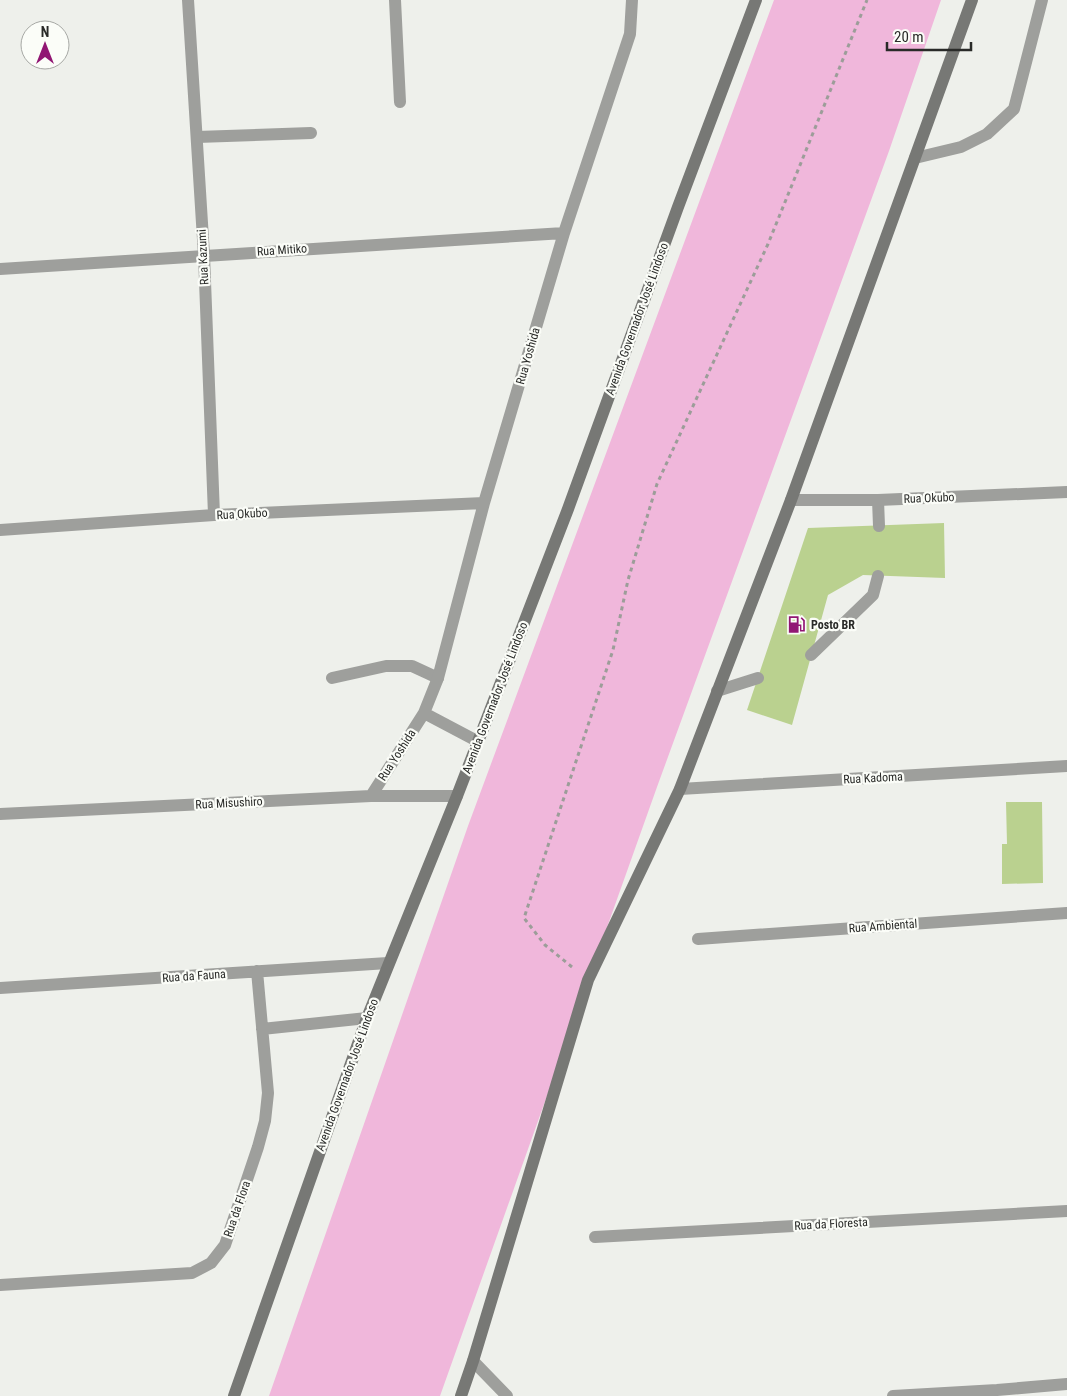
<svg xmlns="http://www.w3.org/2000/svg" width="1067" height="1396" font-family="'Roboto Condensed',sans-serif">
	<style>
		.green { fill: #f0b7db }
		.building { fill: #bad18f }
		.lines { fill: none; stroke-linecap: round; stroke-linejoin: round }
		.path { stroke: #9c9d99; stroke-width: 3; stroke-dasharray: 4 4; stroke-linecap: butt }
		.lane { stroke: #9e9f9c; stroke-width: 12 }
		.street { stroke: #9e9f9c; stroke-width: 12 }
		.secondary { stroke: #777875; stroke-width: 12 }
		.labels { text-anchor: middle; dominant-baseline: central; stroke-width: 4.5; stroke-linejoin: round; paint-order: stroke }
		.street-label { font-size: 12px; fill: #292a28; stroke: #fbfdf8 }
		.poi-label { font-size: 12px; font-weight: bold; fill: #292a28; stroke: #fbfdf8; text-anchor: start }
	</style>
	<rect width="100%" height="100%" fill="#eef0eb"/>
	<path class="green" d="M 774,0 L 941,0 L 889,151 L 657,787 L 440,1396 L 269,1396 L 468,826 Z"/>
	<path class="building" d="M 944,523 L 945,578 L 863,575 L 828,595 L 792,725 L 747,710 L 808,528 Z
		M 1006,802 L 1042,802 L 1043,883 L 1002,884 L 1002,844 L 1007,844 Z"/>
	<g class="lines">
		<path class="path" d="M 572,967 L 545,945 L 524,918 L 613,650 L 628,580 L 657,484 L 768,244 L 867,0"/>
		<path class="lane" d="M 395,0 L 400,102
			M 197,137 L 311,133
			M 915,158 L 961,147 L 987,134 L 1014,109 L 1042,0
			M 878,500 L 879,526
			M 811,655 L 873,595 L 878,576
			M 332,678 L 386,666 L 412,666 L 438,678
			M 717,691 L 758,678"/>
		<path class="street" d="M 188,0 L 204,255 L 214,515
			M 0,269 L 564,233
			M 791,500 L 878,500 L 1067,492
			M 0,530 L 214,515 L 484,503
			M 477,741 L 424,713 L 438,678 L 484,503 L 564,233 L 630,34 L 632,0
			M 680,789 L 1067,766
			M 371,796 L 424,713
			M 0,814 L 371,796 L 457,796
			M 698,939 L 1067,913
			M 0,988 L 388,963
			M 262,1029 L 367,1018
			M 595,1237 L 1067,1211
			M 0,1285 L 192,1273 L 211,1263 L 225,1245 L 258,1147 L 265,1121 L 268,1093 L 257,971
			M 473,1361 L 507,1396
			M 893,1396 L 997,1390 L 1067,1384"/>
		<path class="secondary" d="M 234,1396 L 367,1018 L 457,796 L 568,509 L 678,207 L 756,0
			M 461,1396 L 473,1361 L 588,980 L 680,789 L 791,500 L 972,0"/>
	</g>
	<defs>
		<symbol id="fuel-bare" viewBox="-9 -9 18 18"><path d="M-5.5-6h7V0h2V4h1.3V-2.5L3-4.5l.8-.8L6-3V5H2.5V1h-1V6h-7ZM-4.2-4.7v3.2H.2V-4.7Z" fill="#911673" stroke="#fbfdf8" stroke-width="2.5" paint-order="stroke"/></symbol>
	</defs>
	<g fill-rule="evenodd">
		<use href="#fuel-bare" x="784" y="612" width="25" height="25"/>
	</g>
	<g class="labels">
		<g class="street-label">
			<text transform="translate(282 250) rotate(-4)">Rua Mitiko</text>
			<text transform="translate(203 257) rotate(-93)">Rua Kazumi</text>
			<text transform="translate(637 319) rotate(-70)">Avenida Governador José Lindoso</text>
			<text transform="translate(528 356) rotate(-74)">Rua Yoshida</text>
			<text transform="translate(929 498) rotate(-2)">Rua Okubo</text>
			<text transform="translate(242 514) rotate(-3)">Rua Okubo</text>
			<text transform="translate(495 698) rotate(-69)">Avenida Governador José Lindoso</text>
			<text transform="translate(397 755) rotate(-57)">Rua Yoshida</text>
			<text transform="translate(873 778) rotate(-3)">Rua Kadoma</text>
			<text transform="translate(229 803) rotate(-3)">Rua Misushiro</text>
			<text transform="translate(883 926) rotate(-4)">Rua Ambiental</text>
			<text transform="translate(194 976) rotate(-4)">Rua da Fauna</text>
			<text transform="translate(347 1075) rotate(-70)">Avenida Governador José Lindoso</text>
			<text transform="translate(237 1209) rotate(-71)">Rua da Flora</text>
			<text transform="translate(831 1224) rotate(-3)">Rua da Floresta</text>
		</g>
		<g class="poi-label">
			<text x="811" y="625">Posto BR</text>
		</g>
	</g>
	<g transform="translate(45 45)"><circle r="24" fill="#fbfdf8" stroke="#a7a9a5"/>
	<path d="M0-4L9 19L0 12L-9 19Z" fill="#911673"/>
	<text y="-8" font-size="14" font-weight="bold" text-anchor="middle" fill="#292a28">N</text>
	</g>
	<path d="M887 42v8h84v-8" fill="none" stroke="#292a28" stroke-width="2.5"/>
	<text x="894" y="42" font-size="15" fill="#292a28" stroke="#fbfdf8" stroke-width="4" paint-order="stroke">20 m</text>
</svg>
